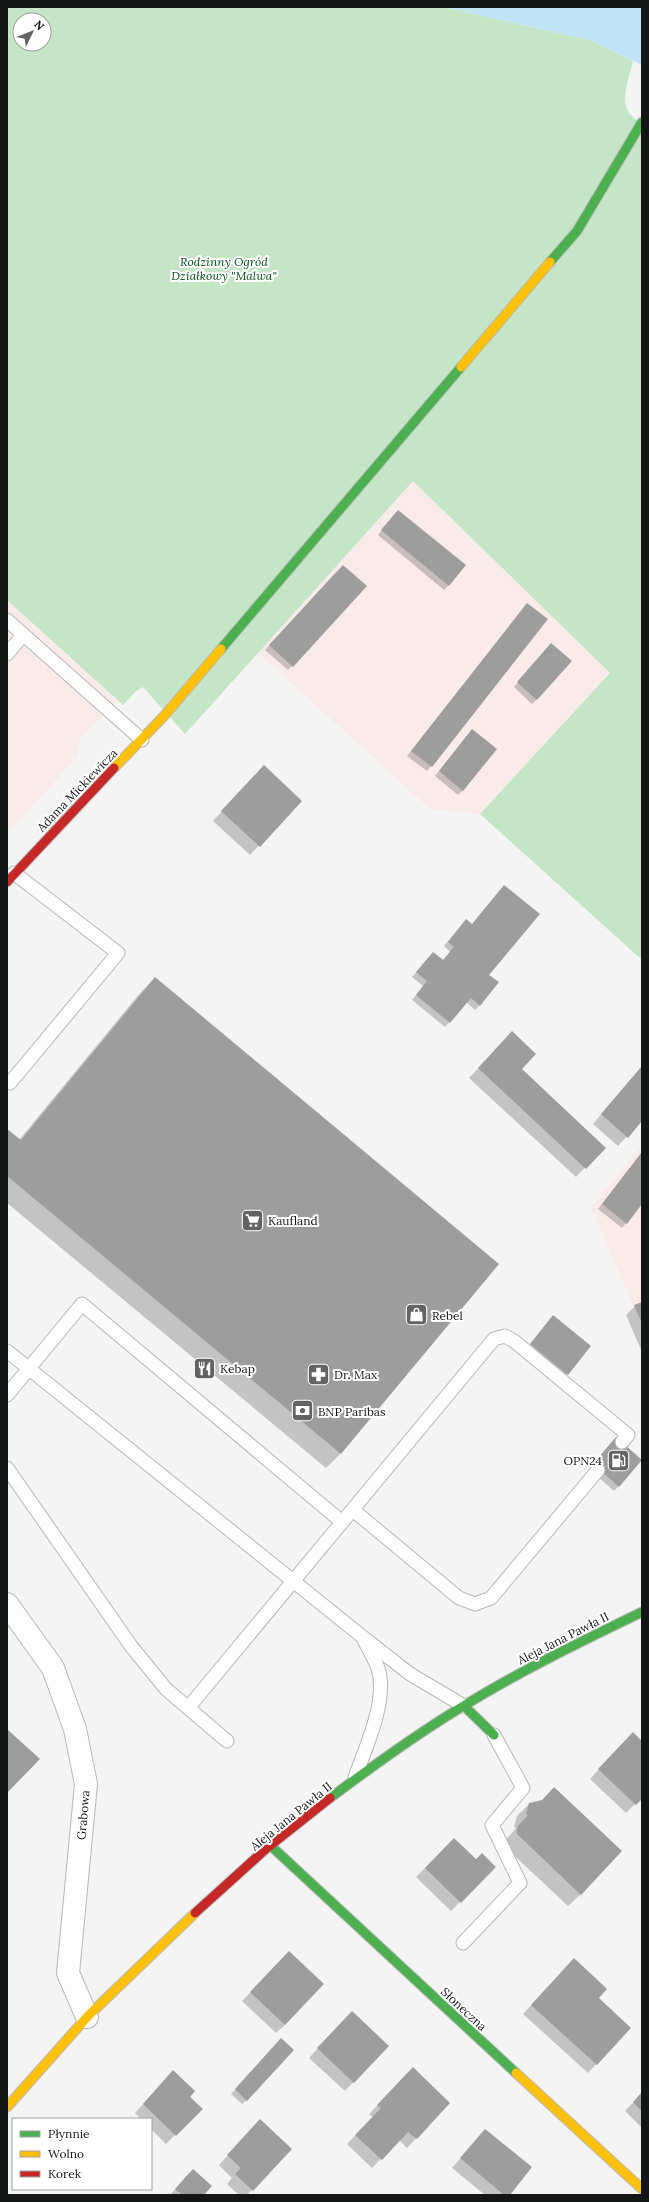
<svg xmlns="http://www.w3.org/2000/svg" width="649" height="2202" font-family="Lora,serif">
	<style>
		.industrial { fill: #faebeb }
		.green { fill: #c4e6c6; fill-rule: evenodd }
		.water { fill: #c0e4f6 }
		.shadow { fill: #0003 }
		.building { fill: #9d9d9d }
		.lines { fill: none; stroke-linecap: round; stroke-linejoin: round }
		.lane-casing { stroke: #b8b8b8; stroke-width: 15 }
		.street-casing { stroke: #b8b8b8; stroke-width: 24 }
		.fast-casing { stroke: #b8b8b8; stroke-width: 11 }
		.slow-casing { stroke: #b8b8b8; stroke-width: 11 }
		.jam-casing { stroke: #b8b8b8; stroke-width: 11 }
		.lane { stroke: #fdfdfd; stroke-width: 13 }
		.street { stroke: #fdfdfd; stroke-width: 22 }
		.fast { stroke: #4caf50; stroke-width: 9 }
		.slow { stroke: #ffc107; stroke-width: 9 }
		.jam { stroke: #c62828; stroke-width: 9 }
		.labels { text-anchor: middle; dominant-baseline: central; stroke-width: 4; stroke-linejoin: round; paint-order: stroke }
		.park-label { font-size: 12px; font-style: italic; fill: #034e16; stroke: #fff }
		.street-label { font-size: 12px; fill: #141515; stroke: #fff }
		.poi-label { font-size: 12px; fill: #141515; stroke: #fff; text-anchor: start }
	</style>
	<rect width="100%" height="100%" fill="#f4f4f4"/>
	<path class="industrial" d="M 413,481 L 610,673 L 480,814 L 430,809 L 258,653 Z
		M 7,600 L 118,700 L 79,740 L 78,756 L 7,834 Z
		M 642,1145 L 642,1326 L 591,1208 Z"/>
	<path class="green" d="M 7,7 L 443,7 L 590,40 L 633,61 C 628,84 614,110 642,123 L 642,960 L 480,814 L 610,673 L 413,481 L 185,734 L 143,687 L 136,691 L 123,705 L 7,600 ZM 20,20 L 44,20 L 44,44 L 20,44 Z"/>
	<path class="water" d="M 443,7 L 642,7 L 642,65 L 590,40 Z"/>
	<path class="shadow" d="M 394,515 L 449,585 L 444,590 L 378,535 Z
		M 338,570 L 292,666 L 288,670 L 265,650 Z
		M 527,604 L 546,619 L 427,771 L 407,756 Z
		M 547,648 L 537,699 L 532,704 L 514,687 Z
		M 468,735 L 463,790 L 458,795 L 435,776 Z
		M 255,775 L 300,801 L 250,855 L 213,821 Z
		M 466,920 L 488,975 L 480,1005 L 475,1010 L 466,1002 L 445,1027 L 412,1000 L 423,986 L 412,977 L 433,953 L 443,961 L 450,952 L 444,946 Z
		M 155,978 L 341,1453 L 326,1468 L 7,1203 L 7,1130 L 19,1140 L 140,993 Z
		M 503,1042 L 521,1069 L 604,1148 L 576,1177 L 469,1078 Z
		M 642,1066 L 642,1120 L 618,1146 L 593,1124 Z
		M 642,1152 L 642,1203 L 622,1228 L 598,1209 Z
		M 642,1303 L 642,1352 L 626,1315 L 635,1306 Z
		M 549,1321 L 590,1346 L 563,1379 L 527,1349 Z
		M 611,1443 L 619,1486 L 614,1491 L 589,1469 Z
		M 624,1742 L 642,1742 L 642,1797 L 626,1813 L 590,1779 Z
		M 530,1803 L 581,1894 L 568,1906 L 505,1847 L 505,1841 L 516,1828 L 514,1827 L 517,1816 Z
		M 454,1839 L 476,1860 L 494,1867 L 451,1911 L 416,1877 Z
		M 281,1961 L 285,2025 L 276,2033 L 242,2001 Z
		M 565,1969 L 630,2028 L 588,2073 L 523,2014 Z
		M 343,2021 L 388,2046 L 345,2091 L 309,2058 Z
		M 277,2044 L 247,2100 L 242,2104 L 231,2094 Z
		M 173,2071 L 189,2097 L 201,2109 L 166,2144 L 151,2129 L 151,2119 L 141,2119 L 135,2113 Z
		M 404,2078 L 449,2103 L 407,2148 L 399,2140 L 372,2168 L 347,2144 L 373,2117 L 369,2114 Z
		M 642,2093 L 642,2128 L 625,2111 Z
		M 251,2130 L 291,2149 L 247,2195 L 239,2195 L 227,2184 L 232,2178 L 219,2165 Z
		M 485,2130 L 508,2195 L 485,2195 L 452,2168 Z
		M 188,2174 L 202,2195 L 173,2195 L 171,2194 Z"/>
	<path class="building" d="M 398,510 L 466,565 L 449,586 L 381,530 Z
		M 343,565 L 367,586 L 293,667 L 269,645 Z
		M 527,603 L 548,619 L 432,767 L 411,751 Z
		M 551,643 L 572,661 L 537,700 L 517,682 Z
		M 472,729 L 497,749 L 463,791 L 439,771 Z
		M 264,765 L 302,801 L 260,847 L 221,811 Z
		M 504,885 L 540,914 L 489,975 L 499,982 L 480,1006 L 471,998 L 450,1023 L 416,995 L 427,981 L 416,972 L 433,952 L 443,960 L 454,947 L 448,942 L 466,919 L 472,924 Z
		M 155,977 L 499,1264 L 341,1454 L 7,1176 L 7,1129 L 21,1140 Z
		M 512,1031 L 536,1054 L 522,1069 L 606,1148 L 586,1169 L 478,1068 Z
		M 642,1066 L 642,1121 L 628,1138 L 601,1114 Z
		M 642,1152 L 642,1204 L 627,1224 L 602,1204 Z
		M 642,1302 L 642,1323 L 634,1305 Z
		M 553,1315 L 591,1346 L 568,1375 L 530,1344 Z
		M 616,1437 L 642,1460 L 619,1487 L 593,1464 Z
		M 7,1729 L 40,1759 L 7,1793 Z
		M 633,1732 L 642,1741 L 642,1799 L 636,1805 L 598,1769 Z
		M 554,1787 L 622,1851 L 581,1895 L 517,1834 L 517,1827 L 528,1815 L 526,1814 L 529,1803 L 542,1800 Z
		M 454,1838 L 476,1859 L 482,1853 L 496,1867 L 461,1903 L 425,1868 Z
		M 289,1951 L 324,1984 L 285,2025 L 250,1992 Z
		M 574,1958 L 607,1989 L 599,1998 L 631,2028 L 597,2065 L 531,2005 Z
		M 352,2011 L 389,2046 L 354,2083 L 317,2048 Z
		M 281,2038 L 294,2050 L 247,2101 L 235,2089 Z
		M 413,2067 L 450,2103 L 417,2139 L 408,2132 L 382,2160 L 355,2135 L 381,2108 L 377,2105 Z
		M 173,2070 L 195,2091 L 190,2097 L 203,2109 L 176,2136 L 143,2104 Z
		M 642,2092 L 642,2111 L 633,2102 Z
		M 260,2119 L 292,2149 L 253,2191 L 235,2174 L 241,2168 L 227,2155 Z
		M 485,2129 L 532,2167 L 510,2195 L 504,2195 L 460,2158 Z
		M 193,2169 L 212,2186 L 204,2195 L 182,2195 L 175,2189 Z"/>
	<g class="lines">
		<defs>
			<path id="lane" d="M 7,620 L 142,740
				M 7,654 L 23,635
				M 10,1083 L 118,953 L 14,873
				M 7,1351 L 364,1638 L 410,1674 L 464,1706
				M 7,1395 L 82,1304 L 342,1522
				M 7,1468 L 131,1646 L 166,1689 L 227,1741
				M 353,1510 L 459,1598 L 475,1604 L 491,1598 L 598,1470
				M 188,1708 L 494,1339 L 505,1336 L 514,1341 L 628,1435 L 622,1442
				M 355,1777 C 366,1747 388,1700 378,1668 C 374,1658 369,1649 364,1640
				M 463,1943 L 520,1883 L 492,1825 L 523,1788 L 494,1735"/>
			<path id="street" d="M 7,1604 L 53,1668 L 75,1729 L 86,1784 L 68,1973 L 87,2017"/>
			<path id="fast" d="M 550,262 L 577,231 L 642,122
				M 221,649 L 461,367
				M 464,1706 L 494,1735
				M 330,1798 C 374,1765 418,1733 465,1705 C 522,1670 582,1641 642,1612
				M 271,1846 L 516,2073"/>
			<path id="slow" d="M 461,367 L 550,262
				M 114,768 L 164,716 L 221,649
				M 516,2073 L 642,2189
				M 7,2107 L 88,2016 L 195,1913"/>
			<path id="jam" d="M 7,882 L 114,768
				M 195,1913 L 267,1848 L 330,1798"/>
		</defs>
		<use href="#lane" class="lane-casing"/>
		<use href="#street" class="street-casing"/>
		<use href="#fast" class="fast-casing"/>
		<use href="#slow" class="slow-casing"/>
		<use href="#jam" class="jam-casing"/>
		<use href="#lane" class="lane"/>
		<use href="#street" class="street"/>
		<use href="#fast" class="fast"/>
		<use href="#slow" class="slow"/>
		<use href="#jam" class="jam"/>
	</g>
	<defs>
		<symbol id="supermarket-square" viewBox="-11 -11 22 22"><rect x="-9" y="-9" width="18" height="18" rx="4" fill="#626363" stroke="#fff"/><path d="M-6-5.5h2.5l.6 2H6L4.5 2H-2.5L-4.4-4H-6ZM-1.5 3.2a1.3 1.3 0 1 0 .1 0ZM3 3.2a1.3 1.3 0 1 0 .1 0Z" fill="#fff"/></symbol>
		<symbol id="shop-square" viewBox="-11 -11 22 22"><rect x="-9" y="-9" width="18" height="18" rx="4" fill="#626363" stroke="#fff"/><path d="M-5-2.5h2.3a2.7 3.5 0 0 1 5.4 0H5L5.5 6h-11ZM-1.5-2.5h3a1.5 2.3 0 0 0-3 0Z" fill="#fff"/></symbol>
		<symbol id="restaurant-square" viewBox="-11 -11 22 22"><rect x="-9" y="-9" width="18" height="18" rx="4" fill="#626363" stroke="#fff"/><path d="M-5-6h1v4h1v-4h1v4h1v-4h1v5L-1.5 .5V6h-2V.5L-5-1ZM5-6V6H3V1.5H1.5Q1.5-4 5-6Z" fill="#fff"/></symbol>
		<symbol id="pharmacy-square" viewBox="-11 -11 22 22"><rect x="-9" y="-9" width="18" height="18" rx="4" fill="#626363" stroke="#fff"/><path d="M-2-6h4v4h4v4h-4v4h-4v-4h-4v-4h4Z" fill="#fff"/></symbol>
		<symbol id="bank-square" viewBox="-11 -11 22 22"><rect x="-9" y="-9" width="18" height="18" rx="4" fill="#626363" stroke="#fff"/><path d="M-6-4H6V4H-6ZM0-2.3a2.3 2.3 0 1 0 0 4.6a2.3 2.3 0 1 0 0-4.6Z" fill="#fff"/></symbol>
		<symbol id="fuel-square" viewBox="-11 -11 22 22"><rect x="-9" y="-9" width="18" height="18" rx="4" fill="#626363" stroke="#fff"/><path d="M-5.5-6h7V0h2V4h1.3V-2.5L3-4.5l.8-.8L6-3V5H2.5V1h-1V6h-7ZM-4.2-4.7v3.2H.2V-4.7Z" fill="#fff"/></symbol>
	</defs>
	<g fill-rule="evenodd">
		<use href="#supermarket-square" x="240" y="1208" width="25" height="25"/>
		<use href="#shop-square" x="404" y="1302" width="25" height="25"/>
		<use href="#restaurant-square" x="192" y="1356" width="25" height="25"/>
		<use href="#pharmacy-square" x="306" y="1362" width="25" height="25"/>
		<use href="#bank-square" x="290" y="1398" width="25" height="25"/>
		<use href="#fuel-square" x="606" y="1448" width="25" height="25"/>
	</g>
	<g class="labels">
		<g class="park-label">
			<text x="224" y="261">Rodzinny Ogród<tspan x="224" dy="14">Działkowy "Malwa"</tspan></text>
		</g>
		<g class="street-label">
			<text transform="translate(77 790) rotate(-46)">Adama Mickiewicza</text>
			<text transform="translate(563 1638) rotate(-27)">Aleja Jana Pawła II</text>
			<text transform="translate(83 1815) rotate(-85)">Grabowa</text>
			<text transform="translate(291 1816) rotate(-39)">Aleja Jana Pawła II</text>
			<text transform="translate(464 2009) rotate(43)">Słoneczna</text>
		</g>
		<g class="poi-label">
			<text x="268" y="1220">Kaufland</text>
			<text x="432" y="1315">Rebel</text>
			<text x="220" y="1368">Kebap</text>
			<text x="334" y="1374">Dr. Max</text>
			<text x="318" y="1411">BNP Paribas</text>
			<text x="602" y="1460" text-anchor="end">OPN24</text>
		</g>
	</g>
	<rect width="649" height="2202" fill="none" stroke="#141515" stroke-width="16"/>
	<rect x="12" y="2118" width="140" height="72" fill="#ffffff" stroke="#a1a1a1"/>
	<rect x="20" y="2131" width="20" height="6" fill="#4caf50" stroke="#a1a1a1"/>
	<text x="48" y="2138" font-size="12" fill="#141515">Płynnie</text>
	<rect x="20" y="2151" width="20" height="6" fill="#ffc107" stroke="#a1a1a1"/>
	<text x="48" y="2158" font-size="12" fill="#141515">Wolno</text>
	<rect x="20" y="2171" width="20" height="6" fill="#c62828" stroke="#a1a1a1"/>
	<text x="48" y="2178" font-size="12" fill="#141515">Korek</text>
	<g transform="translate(32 32) rotate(47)"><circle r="19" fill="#ffffff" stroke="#a1a1a1"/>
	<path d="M0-3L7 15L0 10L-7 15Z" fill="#626363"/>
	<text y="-6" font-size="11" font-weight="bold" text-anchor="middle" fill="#141515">N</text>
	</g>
</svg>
